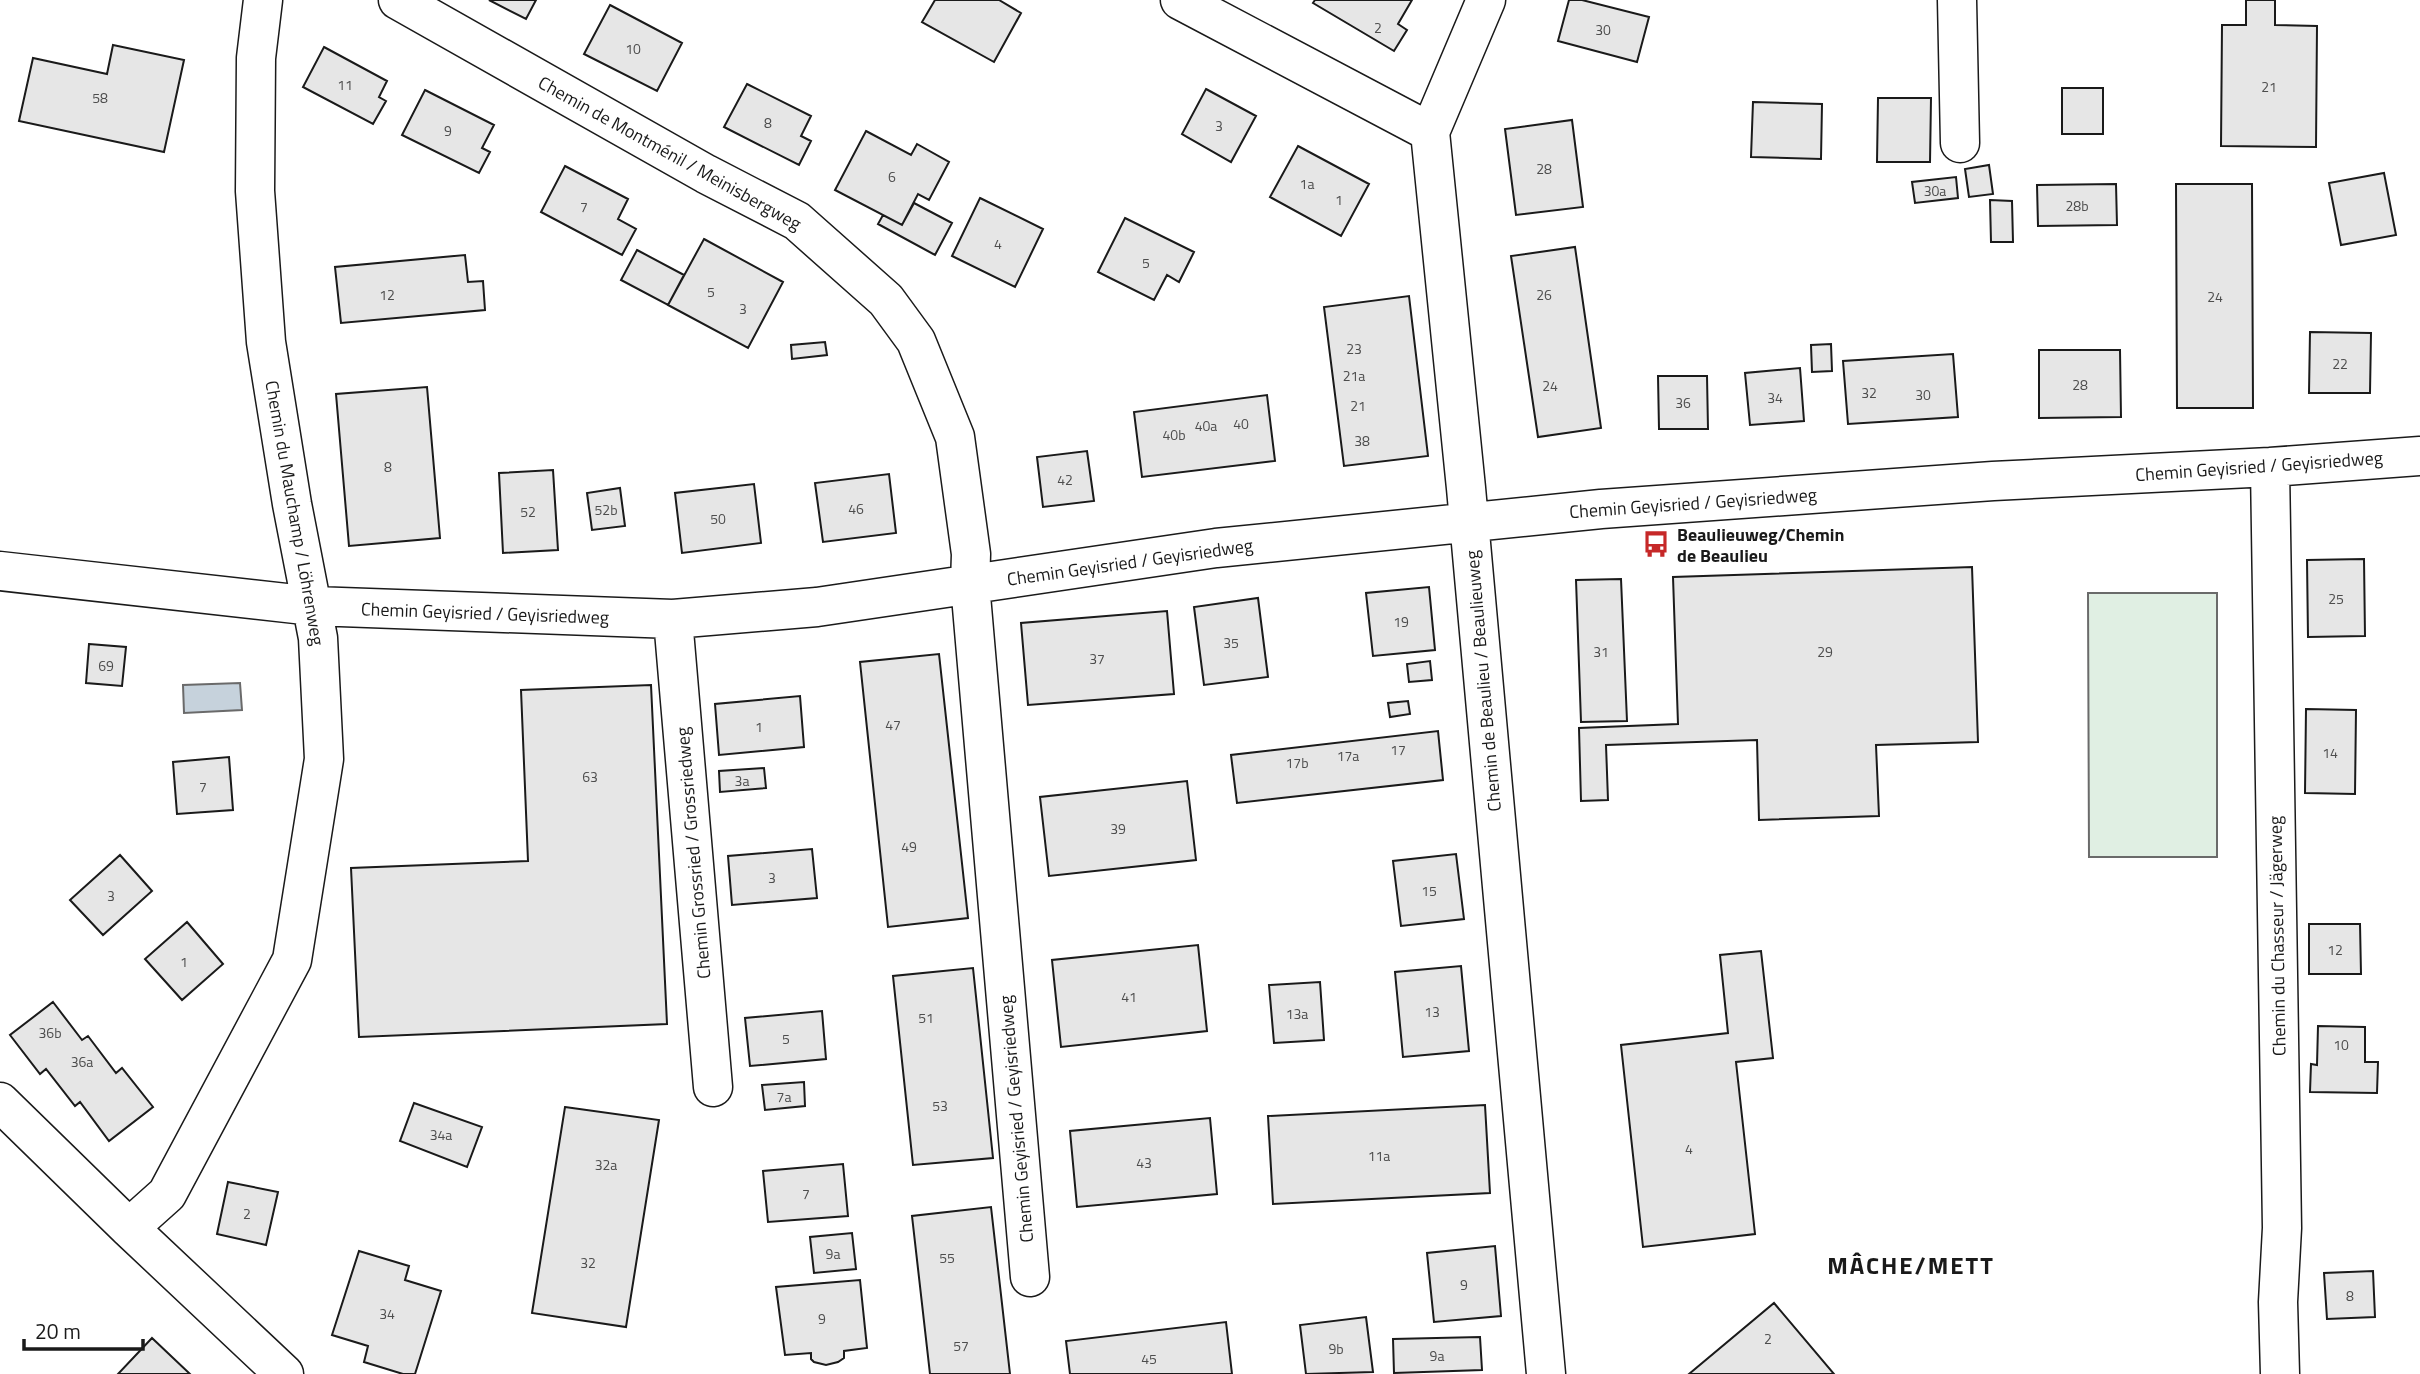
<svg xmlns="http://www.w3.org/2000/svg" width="2420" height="1374" font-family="'Titillium Web',sans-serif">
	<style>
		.green { fill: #e0efe3; stroke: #6a6a6a; stroke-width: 2 }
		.water { fill: #c6d2dc; stroke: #6a6a6a; stroke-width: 2 }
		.building { fill: #e6e6e6; stroke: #1a1a1a; stroke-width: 2 }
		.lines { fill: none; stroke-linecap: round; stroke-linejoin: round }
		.minor-casing { stroke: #1a1a1a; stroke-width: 41 }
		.minor { stroke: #fff; stroke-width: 38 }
		.labels { text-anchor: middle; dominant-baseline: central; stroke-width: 5; stroke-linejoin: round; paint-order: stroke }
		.number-label { font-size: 14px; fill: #4d4d4d }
		.street-label { font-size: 18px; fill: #1a1a1a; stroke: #fff }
		.poi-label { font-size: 18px; font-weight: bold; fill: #1a1a1a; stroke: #fff; text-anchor: start }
		.district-label { font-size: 24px; font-weight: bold; letter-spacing: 2px; fill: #1a1a1a; stroke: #fff }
	</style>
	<rect width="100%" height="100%" fill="#fff"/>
	<path class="green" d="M 2088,593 L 2217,593 L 2217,857 L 2089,857 Z"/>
	<path class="water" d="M 240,683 L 242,710 L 184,713 L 183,685 Z"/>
	<path class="building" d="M 489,0 L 536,0 L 526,19 Z
		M 935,0 L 999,0 L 1021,13 L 994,62 L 922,22 Z
		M 1315,0 L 1412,0 L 1398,24 L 1407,30 L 1394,51 L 1313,3 Z
		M 1569,0 L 1582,0 L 1649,17 L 1637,62 L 1558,41 Z
		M 2246,0 L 2275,0 L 2275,25 L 2317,26 L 2316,147 L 2221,146 L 2222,25 L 2246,25 Z
		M 610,5 L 682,43 L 657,91 L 584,54 Z
		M 113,45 L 184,60 L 164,152 L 19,121 L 33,58 L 107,74 Z
		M 324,47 L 387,81 L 379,97 L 386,101 L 373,124 L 303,87 Z
		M 747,84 L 811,116 L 801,136 L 811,141 L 799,165 L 724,127 Z
		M 2062,88 L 2103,88 L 2103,134 L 2062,134 Z
		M 1206,89 L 1256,116 L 1231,162 L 1182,134 Z
		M 425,90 L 494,125 L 482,148 L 490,152 L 479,173 L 402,135 Z
		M 1878,98 L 1931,98 L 1930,162 L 1877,162 Z
		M 1753,102 L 1822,104 L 1821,159 L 1751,157 Z
		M 1572,120 L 1583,207 L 1516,215 L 1505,129 Z
		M 866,131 L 911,155 L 917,144 L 949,162 L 929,200 L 918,194 L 902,225 L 835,190 Z
		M 1298,146 L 1369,184 L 1341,236 L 1270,197 Z
		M 1989,165 L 1993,194 L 1969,197 L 1965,169 Z
		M 565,166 L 628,199 L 618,219 L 636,229 L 622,255 L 541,212 Z
		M 2384,173 L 2396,235 L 2341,245 L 2329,183 Z
		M 1956,177 L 1958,198 L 1915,203 L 1912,182 Z
		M 2116,184 L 2117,225 L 2038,226 L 2037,185 Z
		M 2176,184 L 2252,184 L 2253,408 L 2177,408 Z
		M 980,198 L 1043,229 L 1015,287 L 952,256 Z
		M 1990,200 L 2012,201 L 2013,242 L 1991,242 Z
		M 914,203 L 952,223 L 935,255 L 878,224 L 883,215 L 902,225 Z
		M 1125,218 L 1194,252 L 1179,282 L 1167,275 L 1154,300 L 1098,272 Z
		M 704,239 L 783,282 L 748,348 L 668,305 Z
		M 1575,247 L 1601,428 L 1538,437 L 1511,256 Z
		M 637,250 L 684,275 L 668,305 L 621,280 Z
		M 465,255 L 468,282 L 483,281 L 485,310 L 341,323 L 335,267 Z
		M 1409,296 L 1428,456 L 1344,466 L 1324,307 Z
		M 2310,332 L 2371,333 L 2370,393 L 2309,393 Z
		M 825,342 L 827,355 L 792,359 L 791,345 Z
		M 1831,344 L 1832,371 L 1812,372 L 1811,345 Z
		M 2039,350 L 2120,350 L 2121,417 L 2039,418 Z
		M 1953,354 L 1958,417 L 1848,424 L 1843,361 Z
		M 1800,368 L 1804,421 L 1750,425 L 1745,373 Z
		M 1658,376 L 1707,376 L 1708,429 L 1659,429 Z
		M 427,387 L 440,538 L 349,546 L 336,394 Z
		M 1267,395 L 1275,461 L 1142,477 L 1134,412 Z
		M 1087,451 L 1094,501 L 1043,507 L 1037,457 Z
		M 553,470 L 558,550 L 503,553 L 499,473 Z
		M 889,474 L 896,533 L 823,542 L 815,483 Z
		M 754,484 L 761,543 L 682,553 L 675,493 Z
		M 620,488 L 625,526 L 592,530 L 587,493 Z
		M 2364,559 L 2365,636 L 2308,637 L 2307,560 Z
		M 1972,567 L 1978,742 L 1876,745 L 1879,816 L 1759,820 L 1757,740 L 1606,745 L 1608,800 L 1581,801 L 1579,728 L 1678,724 L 1673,577 Z
		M 1621,579 L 1627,721 L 1581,722 L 1576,580 Z
		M 1429,587 L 1435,650 L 1373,656 L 1366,593 Z
		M 1258,598 L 1268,677 L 1204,685 L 1194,607 Z
		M 1167,611 L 1174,694 L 1028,705 L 1021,623 Z
		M 89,644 L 126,647 L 122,686 L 86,683 Z
		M 939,654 L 968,918 L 888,927 L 860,662 Z
		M 1430,661 L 1432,680 L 1409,682 L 1407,664 Z
		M 651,685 L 667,1024 L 359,1037 L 351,868 L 528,861 L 521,690 Z
		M 800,696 L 804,747 L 719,755 L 715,704 Z
		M 1408,701 L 1410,714 L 1390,717 L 1388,703 Z
		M 2306,709 L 2356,710 L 2355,794 L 2305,793 Z
		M 1438,731 L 1443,780 L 1237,803 L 1231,755 Z
		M 229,757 L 233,810 L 177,814 L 173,762 Z
		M 764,768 L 766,788 L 720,792 L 719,771 Z
		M 1187,781 L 1196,860 L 1049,876 L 1040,797 Z
		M 812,849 L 817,898 L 732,905 L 728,856 Z
		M 1456,854 L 1464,919 L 1401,926 L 1393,861 Z
		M 120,855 L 152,891 L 103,935 L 70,900 Z
		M 187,922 L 223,964 L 182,1000 L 145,959 Z
		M 2309,924 L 2360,924 L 2361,974 L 2309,974 Z
		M 1198,945 L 1207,1031 L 1061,1047 L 1052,960 Z
		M 1761,951 L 1773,1058 L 1736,1062 L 1755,1234 L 1643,1247 L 1621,1045 L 1728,1033 L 1720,955 Z
		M 1461,966 L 1469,1051 L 1403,1057 L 1395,972 Z
		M 973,968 L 993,1158 L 913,1165 L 893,976 Z
		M 1320,982 L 1324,1040 L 1274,1043 L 1269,985 Z
		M 53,1002 L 82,1040 L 88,1036 L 116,1073 L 122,1068 L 153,1107 L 109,1141 L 80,1102 L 75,1106 L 46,1069 L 40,1074 L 10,1035 Z
		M 822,1011 L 826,1059 L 750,1066 L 745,1018 Z
		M 2318,1026 L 2365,1027 L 2365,1062 L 2378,1062 L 2377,1093 L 2310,1092 L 2311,1064 L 2317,1065 Z
		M 804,1082 L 805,1106 L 765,1110 L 762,1085 Z
		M 414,1103 L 482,1127 L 467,1167 L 400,1141 Z
		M 1485,1105 L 1490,1193 L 1273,1204 L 1268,1116 Z
		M 565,1107 L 659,1120 L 626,1327 L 532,1313 Z
		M 1210,1118 L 1217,1194 L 1077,1207 L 1070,1131 Z
		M 843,1164 L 848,1216 L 768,1222 L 763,1171 Z
		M 228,1182 L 278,1192 L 266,1245 L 217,1234 Z
		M 991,1207 L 1010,1374 L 930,1374 L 912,1216 Z
		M 852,1233 L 856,1269 L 814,1273 L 810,1237 Z
		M 1495,1246 L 1501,1316 L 1434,1322 L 1427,1253 Z
		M 359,1251 L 409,1266 L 405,1280 L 441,1291 L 415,1374 L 403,1374 L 364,1362 L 368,1346 L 332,1335 Z
		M 2373,1271 L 2375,1317 L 2327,1319 L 2324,1273 Z
		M 860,1280 L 867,1348 L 844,1351 L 844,1358 L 838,1362 L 826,1365 L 814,1362 L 811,1359 L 811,1353 L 785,1355 L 776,1287 Z
		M 1774,1303 L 1834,1374 L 1689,1374 Z
		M 1366,1317 L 1373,1372 L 1306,1374 L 1300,1325 Z
		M 1226,1322 L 1232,1374 L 1070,1374 L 1066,1341 Z
		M 1480,1337 L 1482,1370 L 1394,1373 L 1393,1339 Z
		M 152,1338 L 190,1374 L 118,1374 Z"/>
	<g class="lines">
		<defs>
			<path id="minor" d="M 398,0 L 706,174 L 797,221 L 886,300 L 916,341 L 955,437 L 971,554 L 970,584 L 1030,1277
				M 1180,0 L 1430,132
				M 1486,0 L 1430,132 L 1466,488 L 1546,1374
				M 1957,0 L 1960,143
				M 2270,467 L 2282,1228 L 2278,1302 L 2280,1374
				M 0,571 L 313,606 L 673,619 L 817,607 L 1216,548 L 1601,509 L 1993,481 L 2270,467 L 2420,456
				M 673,619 L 713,1087
				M 0,1102 L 129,1228 L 284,1374
				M 129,1228 L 167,1194 L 292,960 L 324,759 L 318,638 L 292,504 L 266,342 L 255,191 L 256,58 L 263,0"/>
		</defs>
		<use href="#minor" class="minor-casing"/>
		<use href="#minor" class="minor"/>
	</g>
	<defs>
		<symbol id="bus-bare" viewBox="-9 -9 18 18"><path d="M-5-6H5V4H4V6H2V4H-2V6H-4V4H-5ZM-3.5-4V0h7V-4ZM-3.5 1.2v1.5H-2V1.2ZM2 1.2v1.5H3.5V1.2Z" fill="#c62828" stroke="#fff" stroke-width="2.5" paint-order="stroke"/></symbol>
	</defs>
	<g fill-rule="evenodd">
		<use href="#bus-bare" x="1637" y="525" width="38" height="38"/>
	</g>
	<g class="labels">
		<g class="number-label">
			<text x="1378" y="27">2</text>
			<text x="1603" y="29">30</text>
			<text x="633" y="48">10</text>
			<text x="345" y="84">11</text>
			<text x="2269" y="86">21</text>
			<text x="100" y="97">58</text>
			<text x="768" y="122">8</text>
			<text x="1219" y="125">3</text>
			<text x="448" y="130">9</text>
			<text x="1544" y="168">28</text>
			<text x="892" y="176">6</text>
			<text x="1307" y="183">1a</text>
			<text x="1935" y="190">30a</text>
			<text x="1339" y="199">1</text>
			<text x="2077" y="205">28b</text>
			<text x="584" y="206">7</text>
			<text x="998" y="243">4</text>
			<text x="1146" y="262">5</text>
			<text x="711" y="291">5</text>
			<text x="387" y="294">12</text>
			<text x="1544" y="294">26</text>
			<text x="2215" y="296">24</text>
			<text x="743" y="308">3</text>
			<text x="1354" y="348">23</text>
			<text x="2340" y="363">22</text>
			<text x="1354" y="375">21a</text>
			<text x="2080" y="384">28</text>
			<text x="1550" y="385">24</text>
			<text x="1869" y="392">32</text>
			<text x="1923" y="394">30</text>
			<text x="1775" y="397">34</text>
			<text x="1683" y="402">36</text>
			<text x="1358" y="405">21</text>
			<text x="1241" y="423">40</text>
			<text x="1206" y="425">40a</text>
			<text x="1174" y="434">40b</text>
			<text x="1362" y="440">38</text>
			<text x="388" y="466">8</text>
			<text x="1065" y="479">42</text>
			<text x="856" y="508">46</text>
			<text x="606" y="509">52b</text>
			<text x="528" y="511">52</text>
			<text x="718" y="518">50</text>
			<text x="2336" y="598">25</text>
			<text x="1401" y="621">19</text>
			<text x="1231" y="642">35</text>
			<text x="1601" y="651">31</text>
			<text x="1825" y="651">29</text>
			<text x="1097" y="658">37</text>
			<text x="106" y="665">69</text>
			<text x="893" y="724">47</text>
			<text x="759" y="726">1</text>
			<text x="1398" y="749">17</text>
			<text x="2330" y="752">14</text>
			<text x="1348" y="755">17a</text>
			<text x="1297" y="762">17b</text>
			<text x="590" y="776">63</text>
			<text x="742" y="780">3a</text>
			<text x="203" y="786">7</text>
			<text x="1118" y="828">39</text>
			<text x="909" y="846">49</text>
			<text x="772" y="877">3</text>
			<text x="1429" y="890">15</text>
			<text x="111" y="895">3</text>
			<text x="2335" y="949">12</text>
			<text x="184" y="961">1</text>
			<text x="1129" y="996">41</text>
			<text x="1432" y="1011">13</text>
			<text x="1297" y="1013">13a</text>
			<text x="926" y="1017">51</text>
			<text x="50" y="1032">36b</text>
			<text x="786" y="1038">5</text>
			<text x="2341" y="1044">10</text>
			<text x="82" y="1061">36a</text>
			<text x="784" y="1096">7a</text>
			<text x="940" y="1105">53</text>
			<text x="441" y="1134">34a</text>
			<text x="1689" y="1148">4</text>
			<text x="1379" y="1155">11a</text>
			<text x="1144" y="1162">43</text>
			<text x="606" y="1164">32a</text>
			<text x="806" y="1193">7</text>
			<text x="247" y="1213">2</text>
			<text x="833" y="1253">9a</text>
			<text x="947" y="1257">55</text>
			<text x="588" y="1262">32</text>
			<text x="1464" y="1284">9</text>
			<text x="2350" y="1295">8</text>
			<text x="387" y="1313">34</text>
			<text x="822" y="1318">9</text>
			<text x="1768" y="1338">2</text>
			<text x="961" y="1345">57</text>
			<text x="1336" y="1348">9b</text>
			<text x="1437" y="1355">9a</text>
			<text x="1149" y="1358">45</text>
		</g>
		<g class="street-label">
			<text transform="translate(670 153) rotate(29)">Chemin de Montménil / Meinisbergweg</text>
			<text transform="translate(2259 466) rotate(-4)">Chemin Geyisried / Geyisriedweg</text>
			<text transform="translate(1693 503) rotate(-4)">Chemin Geyisried / Geyisriedweg</text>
			<text transform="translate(295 513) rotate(80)">Chemin du Mauchamp / Löhrenweg</text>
			<text transform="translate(1130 562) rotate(-8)">Chemin Geyisried / Geyisriedweg</text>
			<text transform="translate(485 613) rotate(2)">Chemin Geyisried / Geyisriedweg</text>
			<text transform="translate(1483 681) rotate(-95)">Chemin de Beaulieu / Beaulieuweg</text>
			<text transform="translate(693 853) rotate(-95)">Chemin Grossried / Grossriedweg</text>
			<text transform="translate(2277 936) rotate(-91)">Chemin du Chasseur / Jägerweg</text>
			<text transform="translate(1016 1119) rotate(-95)">Chemin Geyisried / Geyisriedweg</text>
		</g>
		<g class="poi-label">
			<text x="1677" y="534">Beaulieuweg/Chemin<tspan x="1677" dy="21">de Beaulieu</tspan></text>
		</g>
		<g class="district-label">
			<text x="1911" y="1265">MÂCHE/METT</text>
		</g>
	</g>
	<path d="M24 1339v10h119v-10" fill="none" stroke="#1a1a1a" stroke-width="3.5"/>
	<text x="35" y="1339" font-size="21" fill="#1a1a1a" stroke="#ffffff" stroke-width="5" paint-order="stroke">20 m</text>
</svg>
